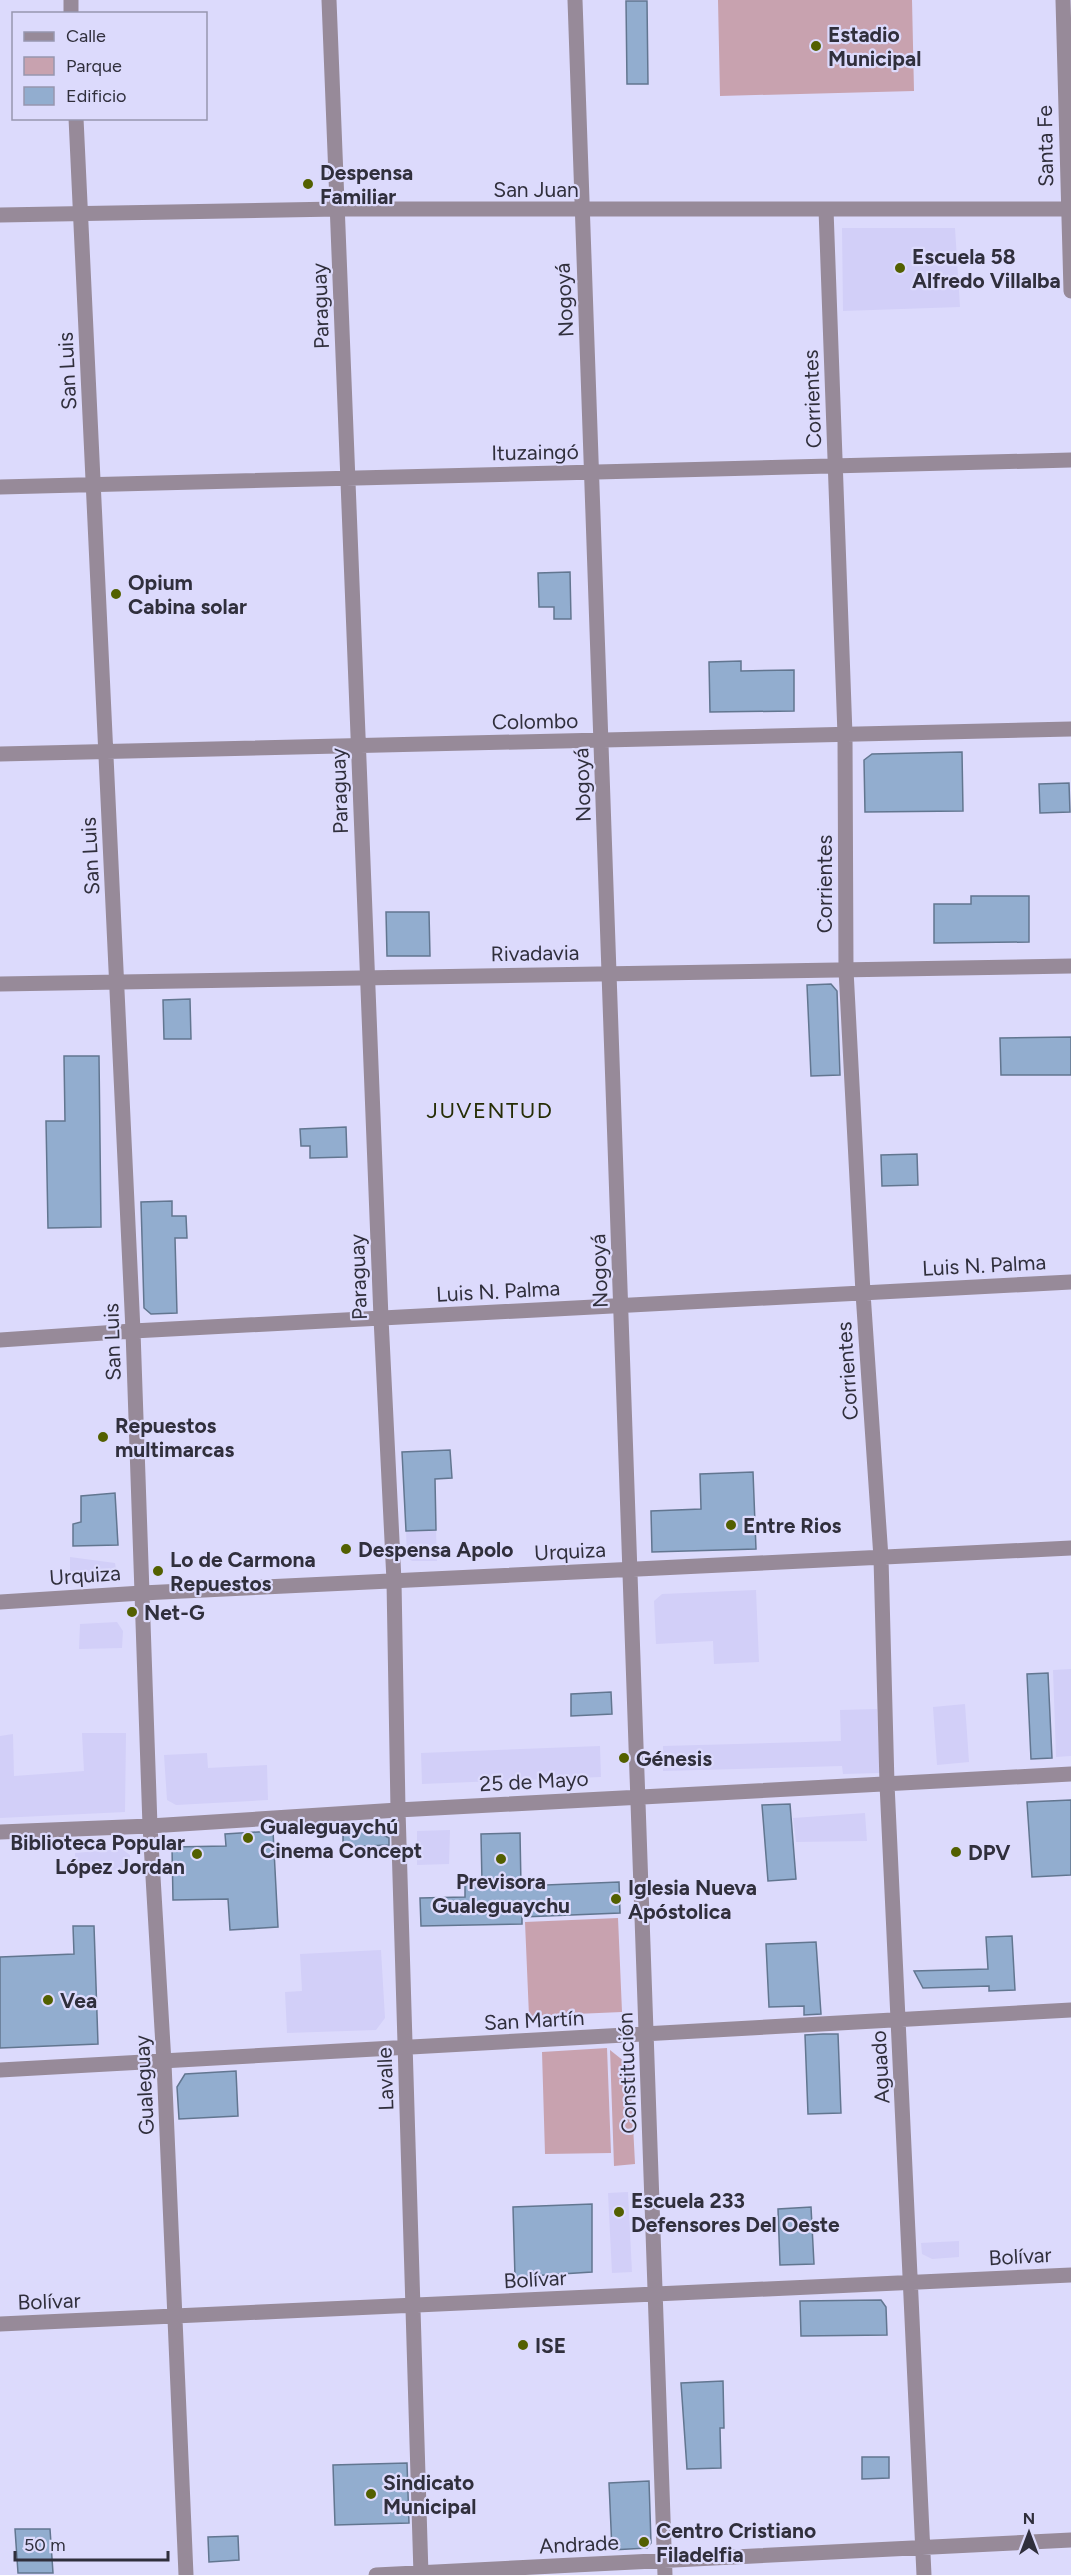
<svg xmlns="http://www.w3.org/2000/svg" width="1071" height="2575" font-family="Figtree,sans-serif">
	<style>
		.built { fill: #d2cff8 }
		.green { fill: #c8a2af }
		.building { fill: #92adcf; stroke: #627690; stroke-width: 1.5 }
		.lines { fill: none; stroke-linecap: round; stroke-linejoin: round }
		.minor { stroke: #978a99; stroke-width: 15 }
		.poi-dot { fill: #536000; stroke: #dcdafc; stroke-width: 2 }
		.labels { text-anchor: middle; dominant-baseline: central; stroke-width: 4.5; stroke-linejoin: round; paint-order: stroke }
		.poi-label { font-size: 21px; font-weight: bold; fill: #302f3c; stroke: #dcdafc; text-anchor: start }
		.street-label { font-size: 21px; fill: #302f3c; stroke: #dcdafc }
		.neighbourhood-label { font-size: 22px; letter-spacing: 1.5px; fill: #262d05; stroke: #dcdafc }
	</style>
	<rect width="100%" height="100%" fill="#dcdafc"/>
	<path class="built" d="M 842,228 L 955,228 L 960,307 L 843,311 Z
		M 436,1530 L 437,1561 L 412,1561 L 407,1557 L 406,1531 Z
		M 70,1557 L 115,1563 L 117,1576 L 70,1577 Z
		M 756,1590 L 759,1662 L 714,1664 L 713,1641 L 656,1644 L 654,1601 L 662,1594 Z
		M 117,1622 L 123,1631 L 122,1648 L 79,1649 L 80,1624 Z
		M 1071,1669 L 1071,1756 L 1056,1757 L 1053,1670 Z
		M 965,1704 L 969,1762 L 937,1765 L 933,1707 Z
		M 877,1709 L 880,1773 L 843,1774 L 842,1766 L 663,1771 L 663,1746 L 841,1741 L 840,1710 Z
		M 82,1733 L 126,1733 L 125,1812 L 0,1818 L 0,1736 L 13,1734 L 14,1776 L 84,1771 Z
		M 600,1746 L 601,1777 L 422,1784 L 421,1753 Z
		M 207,1753 L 208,1768 L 267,1765 L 268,1800 L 176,1805 L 167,1800 L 164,1755 Z
		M 865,1813 L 867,1841 L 796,1842 L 793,1818 Z
		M 450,1830 L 449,1864 L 417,1865 L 417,1831 Z
		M 122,1849 L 130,1855 L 130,1869 L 75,1873 L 75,1853 Z
		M 381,1950 L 385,2018 L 376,2030 L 287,2033 L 285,1992 L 302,1991 L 300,1954 Z
		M 628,2192 L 632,2272 L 612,2273 L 608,2193 Z
		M 959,2241 L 959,2257 L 932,2259 L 922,2254 L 921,2243 Z"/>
	<path class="green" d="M 718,0 L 912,0 L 914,91 L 720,96 Z
		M 618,1918 L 622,2012 L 529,2016 L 525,1922 Z
		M 607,2048 L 611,2153 L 545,2154 L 542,2052 Z
		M 610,2050 L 630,2066 L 635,2164 L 614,2166 Z"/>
	<path class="building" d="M 626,1 L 647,1 L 648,84 L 627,84 Z
		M 570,572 L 571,619 L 554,619 L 554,607 L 539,607 L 538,573 Z
		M 741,661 L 741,671 L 794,670 L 794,711 L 710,712 L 709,662 Z
		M 962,752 L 963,811 L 865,812 L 864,760 L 872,754 Z
		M 1069,783 L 1070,812 L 1040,813 L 1039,784 Z
		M 971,896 L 1029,896 L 1029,942 L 934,943 L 934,904 L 971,904 Z
		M 386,912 L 429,912 L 430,956 L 387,956 Z
		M 831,984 L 837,991 L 840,1075 L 811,1076 L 807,985 Z
		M 190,999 L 191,1039 L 164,1039 L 163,1000 Z
		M 1071,1037 L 1071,1075 L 1001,1075 L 1000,1038 Z
		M 64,1056 L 99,1056 L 101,1227 L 48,1228 L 46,1121 L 65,1121 Z
		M 346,1127 L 347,1157 L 310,1158 L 310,1146 L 301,1146 L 300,1129 Z
		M 917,1154 L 918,1185 L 882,1186 L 881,1155 Z
		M 172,1201 L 172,1216 L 186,1216 L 187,1238 L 175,1238 L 177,1313 L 151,1314 L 144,1308 L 141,1202 Z
		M 450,1450 L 452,1478 L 435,1479 L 436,1530 L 406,1531 L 402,1452 Z
		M 753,1472 L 756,1549 L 652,1552 L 651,1511 L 701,1509 L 700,1474 Z
		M 115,1493 L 118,1545 L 73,1546 L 73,1524 L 81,1522 L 81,1496 Z
		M 1048,1673 L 1052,1758 L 1031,1759 L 1027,1674 Z
		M 611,1692 L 612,1714 L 571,1716 L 571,1694 Z
		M 1071,1800 L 1071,1875 L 1032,1877 L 1027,1802 Z
		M 790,1804 L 796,1879 L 768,1881 L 762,1805 Z
		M 372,1829 L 389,1838 L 389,1845 L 343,1847 L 343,1830 Z
		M 273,1831 L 278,1927 L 230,1930 L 228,1899 L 173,1900 L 172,1847 L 226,1846 L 225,1834 Z
		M 520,1833 L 521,1886 L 619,1882 L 620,1913 L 522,1917 L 522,1924 L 421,1926 L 420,1898 L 465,1897 L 465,1884 L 482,1883 L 481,1834 Z
		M 73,1926 L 94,1926 L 98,2044 L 0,2048 L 0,1957 L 74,1954 Z
		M 1012,1936 L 1015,1990 L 989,1991 L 989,1986 L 923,1988 L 914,1971 L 988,1969 L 986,1937 Z
		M 816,1942 L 821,2014 L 804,2015 L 804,2006 L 769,2007 L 766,1944 Z
		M 823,2034 L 838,2034 L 841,2113 L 808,2114 L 805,2035 Z
		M 236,2071 L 238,2116 L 179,2119 L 177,2087 L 185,2074 Z
		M 592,2204 L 592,2272 L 515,2277 L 513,2207 Z
		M 811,2207 L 814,2264 L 780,2265 L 778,2209 Z
		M 881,2300 L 886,2307 L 887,2335 L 801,2336 L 800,2301 Z
		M 723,2381 L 724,2428 L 720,2428 L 721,2468 L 687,2469 L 681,2383 Z
		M 862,2457 L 889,2457 L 889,2478 L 862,2479 Z
		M 407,2463 L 409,2523 L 335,2525 L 333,2465 Z
		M 649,2481 L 651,2543 L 647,2548 L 612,2550 L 609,2483 Z
		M 15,2529 L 50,2529 L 53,2573 L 18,2573 Z
		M 238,2536 L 239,2560 L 209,2562 L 208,2537 Z"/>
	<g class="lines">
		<path class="minor" d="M 71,0 L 71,14
			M 329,0 L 381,1318 L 394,1581 L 398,1810 L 421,2575
			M 575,0 L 665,2575
			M 1063,0 L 1071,291
			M 76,118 L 133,1331 L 150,1826 L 164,2063 L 186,2575
			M 826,209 L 845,735 L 846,970 L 863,1293 L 881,1558 L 887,1784 L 924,2575
			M 0,215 L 338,209 L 1071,209
			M 0,487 L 1071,460
			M 0,754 L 1071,729
			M 0,984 L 1071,966
			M 0,1340 L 133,1331 L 1071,1282
			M 0,1602 L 142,1593 L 1071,1548
			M 0,1832 L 150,1826 L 398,1810 L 1071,1774
			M 0,2070 L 1071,2010
			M 0,2324 L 1071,2275
			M 376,2575 L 1071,2540"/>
	</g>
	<g class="poi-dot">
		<circle cx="816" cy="46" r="6"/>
		<circle cx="308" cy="184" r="6"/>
		<circle cx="900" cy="268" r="6"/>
		<circle cx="116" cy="594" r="6"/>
		<circle cx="103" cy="1437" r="6"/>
		<circle cx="731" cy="1525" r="6"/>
		<circle cx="346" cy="1549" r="6"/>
		<circle cx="158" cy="1571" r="6"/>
		<circle cx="132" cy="1612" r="6"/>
		<circle cx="624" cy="1758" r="6"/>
		<circle cx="248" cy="1838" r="6"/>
		<circle cx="956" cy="1852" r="6"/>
		<circle cx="197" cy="1854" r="6"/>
		<circle cx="501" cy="1859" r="6"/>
		<circle cx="616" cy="1899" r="6"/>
		<circle cx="48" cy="2000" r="6"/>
		<circle cx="619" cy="2212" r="6"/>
		<circle cx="523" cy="2345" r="6"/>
		<circle cx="371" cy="2494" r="6"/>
		<circle cx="644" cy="2542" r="6"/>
	</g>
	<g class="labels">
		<g class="poi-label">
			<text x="828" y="34">Estadio<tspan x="828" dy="24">Municipal</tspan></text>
			<text x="320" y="172">Despensa<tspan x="320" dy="24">Familiar</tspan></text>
			<text x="912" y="256">Escuela 58<tspan x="912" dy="24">Alfredo Villalba</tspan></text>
			<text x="128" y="582">Opium<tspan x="128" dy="24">Cabina solar</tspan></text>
			<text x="115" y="1425">Repuestos<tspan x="115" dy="24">multimarcas</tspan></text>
			<text x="743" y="1525">Entre Rios</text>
			<text x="358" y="1549">Despensa Apolo</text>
			<text x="170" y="1559">Lo de Carmona<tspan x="170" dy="24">Repuestos</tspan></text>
			<text x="144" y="1612">Net-G</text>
			<text x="636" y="1758">Génesis</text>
			<text x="260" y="1826">Gualeguaychú<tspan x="260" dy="24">Cinema Concept</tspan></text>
			<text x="185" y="1842" text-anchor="end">Biblioteca Popular<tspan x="185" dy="24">López Jordan</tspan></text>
			<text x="968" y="1852">DPV</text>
			<text x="501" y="1881" text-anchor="middle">Previsora<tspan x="501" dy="24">Gualeguaychu</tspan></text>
			<text x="628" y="1887">Iglesia Nueva<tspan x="628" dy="24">Apóstolica</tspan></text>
			<text x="60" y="2000">Vea</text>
			<text x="631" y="2200">Escuela 233<tspan x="631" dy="24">Defensores Del Oeste</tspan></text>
			<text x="535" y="2345">ISE</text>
			<text x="383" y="2482">Sindicato<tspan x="383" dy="24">Municipal</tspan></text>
			<text x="656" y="2530">Centro Cristiano<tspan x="656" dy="24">Filadelfia</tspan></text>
		</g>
		<g class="street-label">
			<text transform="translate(1045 146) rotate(-91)">Santa Fe</text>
			<text x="536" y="189">San Juan</text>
			<text transform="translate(564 300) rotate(-93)">Nogoyá</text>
			<text transform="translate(320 306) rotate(-92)">Paraguay</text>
			<text transform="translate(67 371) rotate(-93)">San Luis</text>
			<text transform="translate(812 399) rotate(-92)">Corrientes</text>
			<text transform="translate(535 452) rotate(-1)">Ituzaingó</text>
			<text transform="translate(535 721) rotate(-1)">Colombo</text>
			<text transform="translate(582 785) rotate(-92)">Nogoyá</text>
			<text transform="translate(339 791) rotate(-92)">Paraguay</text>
			<text transform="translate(90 856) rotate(-93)">San Luis</text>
			<text transform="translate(824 884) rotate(-90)">Corrientes</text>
			<text transform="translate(535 953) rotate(-1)">Rivadavia</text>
			<text transform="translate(984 1265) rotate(-3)">Luis N. Palma</text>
			<text transform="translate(599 1271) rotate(-92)">Nogoyá</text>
			<text transform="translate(358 1277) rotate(-92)">Paraguay</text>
			<text transform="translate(498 1291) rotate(-3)">Luis N. Palma</text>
			<text transform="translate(112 1342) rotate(-92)">San Luis</text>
			<text transform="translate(847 1371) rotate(-94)">Corrientes</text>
			<text transform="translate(570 1551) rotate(-3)">Urquiza</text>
			<text transform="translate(85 1575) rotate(-4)">Urquiza</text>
			<text transform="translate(534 1781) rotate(-3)">25 de Mayo</text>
			<text transform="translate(534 2020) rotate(-3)">San Martín</text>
			<text transform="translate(880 2067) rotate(-93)">Aguado</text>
			<text transform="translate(627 2073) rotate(-92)">Constitución</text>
			<text transform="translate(385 2079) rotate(-92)">Lavalle</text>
			<text transform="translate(144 2085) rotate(-93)">Gualeguay</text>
			<text transform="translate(1020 2256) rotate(-3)">Bolívar</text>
			<text transform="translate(535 2279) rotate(-3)">Bolívar</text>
			<text transform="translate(49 2301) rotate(-2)">Bolívar</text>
			<text transform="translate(579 2544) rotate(-3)">Andrade</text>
		</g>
		<g class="neighbourhood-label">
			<text x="490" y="1110">JUVENTUD</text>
		</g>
	</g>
	<rect x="12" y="12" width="195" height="108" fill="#dcdafc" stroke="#9796af" stroke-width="1.5"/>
	<rect x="24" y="32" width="30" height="9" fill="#978a99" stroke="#9796af" stroke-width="1.5"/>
	<text x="66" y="42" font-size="18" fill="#302f3c">Calle</text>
	<rect x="24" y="57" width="30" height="18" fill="#c8a2af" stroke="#9796af" stroke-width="1.5"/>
	<text x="66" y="72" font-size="18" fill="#302f3c">Parque</text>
	<rect x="24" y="87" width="30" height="18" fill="#92adcf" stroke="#9796af" stroke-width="1.5"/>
	<text x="66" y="102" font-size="18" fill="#302f3c">Edificio</text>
	<g transform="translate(1029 2533)" stroke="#dcdafc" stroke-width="4.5" paint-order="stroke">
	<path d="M0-4.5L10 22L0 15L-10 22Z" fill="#302f3c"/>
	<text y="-9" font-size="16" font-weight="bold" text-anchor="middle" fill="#302f3c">N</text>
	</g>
	<path d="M15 2551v9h153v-9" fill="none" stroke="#302f3c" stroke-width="3"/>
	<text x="24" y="2551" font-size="18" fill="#302f3c" stroke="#dcdafc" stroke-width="4.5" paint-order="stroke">50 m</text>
</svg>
